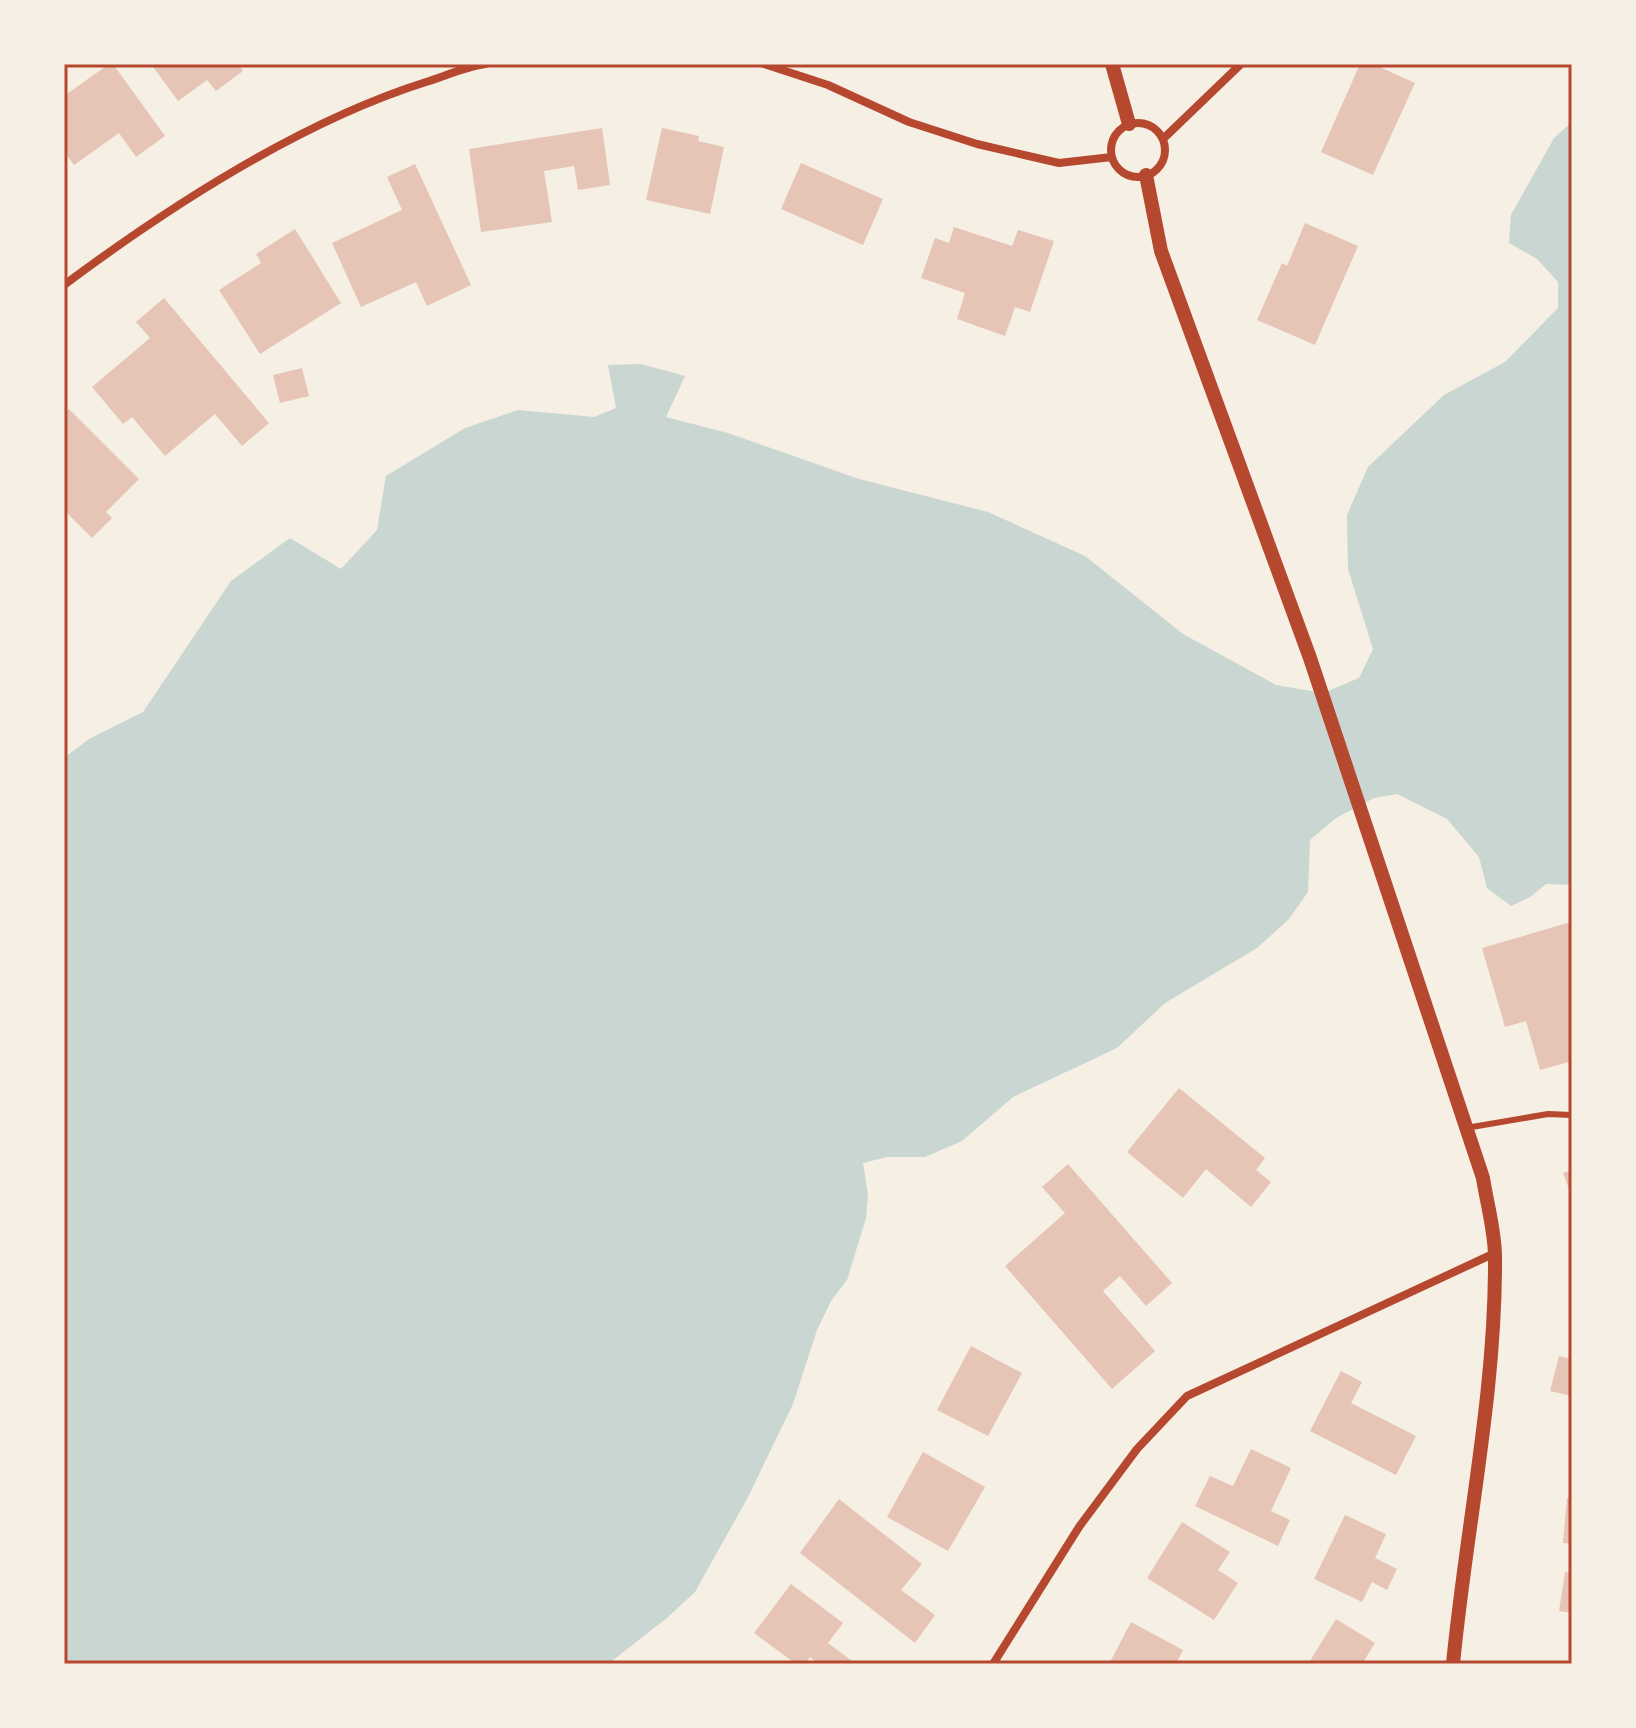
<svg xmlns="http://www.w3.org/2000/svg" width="1636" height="1728" font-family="'Nunito Sans',sans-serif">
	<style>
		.water { fill: #c9d6d2 }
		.building { fill: #e6c5b7 }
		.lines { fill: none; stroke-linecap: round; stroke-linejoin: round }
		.service { stroke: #b5482f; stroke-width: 6 }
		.minor { stroke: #b5482f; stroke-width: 8 }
		.tertiary { stroke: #b5482f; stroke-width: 14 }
		.neatline { fill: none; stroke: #b5482f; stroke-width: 3 }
	</style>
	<rect width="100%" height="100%" fill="#f6efe4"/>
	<path class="water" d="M 1572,122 L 1572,885 L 1546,884 L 1530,897 L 1511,906 L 1487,888 L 1479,857 L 1447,819 L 1397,794 L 1374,798 L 1336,818 L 1310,840 L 1308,892 L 1289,919 L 1257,948 L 1165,1003 L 1117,1048 L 1013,1097 L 962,1141 L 925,1157 L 887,1157 L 863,1163 L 868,1195 L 866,1218 L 847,1280 L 831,1301 L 817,1330 L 793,1404 L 748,1497 L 695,1592 L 668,1617 L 608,1664 L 64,1664 L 64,758 L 89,739 L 143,712 L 231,581 L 290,538 L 341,569 L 377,530 L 386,476 L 465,428 L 518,410 L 594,417 L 616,408 L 608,365 L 641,364 L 685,376 L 666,417 L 728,433 L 859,479 L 988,512 L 1085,556 L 1183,634 L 1276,685 L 1323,693 L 1359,678 L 1373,649 L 1348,569 L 1347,515 L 1368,467 L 1444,395 L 1505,362 L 1558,308 L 1558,282 L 1537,259 L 1509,243 L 1511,215 L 1554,138 Z"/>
	<path class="building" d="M 109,64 L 113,64 L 165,136 L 136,157 L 119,133 L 74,165 L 64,151 L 64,96 Z
		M 151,64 L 238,64 L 243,71 L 216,91 L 207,80 L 178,101 Z
		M 1360,64 L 1373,64 L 1415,83 L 1373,175 L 1321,152 Z
		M 602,128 L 610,185 L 578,190 L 574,166 L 544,171 L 552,222 L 481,232 L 469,149 Z
		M 662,128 L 699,136 L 698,141 L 724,147 L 710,214 L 646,200 Z
		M 801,163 L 883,199 L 863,245 L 781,209 Z
		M 415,164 L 471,285 L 427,306 L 416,282 L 361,307 L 332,243 L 402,210 L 387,177 Z
		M 1305,223 L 1358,246 L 1315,345 L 1257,320 L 1282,263 L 1287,266 Z
		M 954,227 L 1012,246 L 1018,230 L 1054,241 L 1030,312 L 1015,307 L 1005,336 L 957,319 L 965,293 L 921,278 L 935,238 L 949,243 Z
		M 295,229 L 341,303 L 260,354 L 219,290 L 261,263 L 256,254 Z
		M 164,298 L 269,423 L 242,446 L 215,414 L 165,456 L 132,417 L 123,424 L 92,387 L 150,338 L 136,322 Z
		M 302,368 L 309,396 L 280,403 L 273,375 Z
		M 69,409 L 139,479 L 106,512 L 112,518 L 92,538 L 64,510 L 64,414 Z
		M 1571,922 L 1572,1061 L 1540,1070 L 1526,1021 L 1505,1027 L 1482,948 Z
		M 1179,1088 L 1265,1158 L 1256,1170 L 1271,1182 L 1251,1207 L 1206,1169 L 1183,1198 L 1127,1152 Z
		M 1068,1164 L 1172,1283 L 1146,1306 L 1120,1276 L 1103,1291 L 1155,1351 L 1112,1389 L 1005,1266 L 1065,1213 L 1042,1187 Z
		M 1572,1170 L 1572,1197 L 1563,1173 Z
		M 971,1346 L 1022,1373 L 988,1436 L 937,1410 Z
		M 1559,1356 L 1572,1359 L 1572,1396 L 1550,1391 Z
		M 1341,1371 L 1362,1382 L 1351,1403 L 1416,1436 L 1396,1475 L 1310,1431 Z
		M 1251,1449 L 1291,1468 L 1271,1511 L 1290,1520 L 1278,1546 L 1195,1506 L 1210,1476 L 1233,1486 Z
		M 923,1452 L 985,1487 L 948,1551 L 887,1517 Z
		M 1567,1498 L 1572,1498 L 1572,1544 L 1563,1543 Z
		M 839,1499 L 922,1564 L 901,1590 L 935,1615 L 915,1643 L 800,1553 Z
		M 1345,1515 L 1386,1534 L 1375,1558 L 1397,1569 L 1387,1590 L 1372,1582 L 1362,1602 L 1314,1579 Z
		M 1182,1522 L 1230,1552 L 1218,1570 L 1238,1583 L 1214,1620 L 1147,1578 Z
		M 1565,1572 L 1572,1573 L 1572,1613 L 1559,1611 Z
		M 791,1584 L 843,1623 L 828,1643 L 856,1664 L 819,1664 L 810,1657 L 805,1664 L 796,1664 L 754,1633 Z
		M 1336,1619 L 1375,1643 L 1362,1664 L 1308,1664 Z
		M 1131,1622 L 1183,1650 L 1176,1664 L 1109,1664 Z"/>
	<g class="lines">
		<path class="service" d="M 1466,1128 L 1548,1114 L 1572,1115"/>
		<path class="minor" d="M 764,64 L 828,85 L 909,122 L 977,144 L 1059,163 L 1112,157
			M1111 150a27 27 0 1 1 54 0a27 27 0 1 1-54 0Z
			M 1163,139 L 1241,64
			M 64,285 C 170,206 299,122 426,82 C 445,76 465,67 485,64
			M 993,1664 L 1079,1527 L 1137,1449 L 1187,1396 L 1495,1253"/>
		<path class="tertiary" d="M 1112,64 L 1129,124
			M 1146,175 L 1161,251 L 1310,658 L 1483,1178 C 1487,1204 1495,1231 1495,1257 C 1496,1393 1466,1528 1453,1664"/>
	</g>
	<rect width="1636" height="1728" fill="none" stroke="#f6efe4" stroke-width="132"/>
	<rect x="66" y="66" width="1504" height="1596" class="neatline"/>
</svg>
